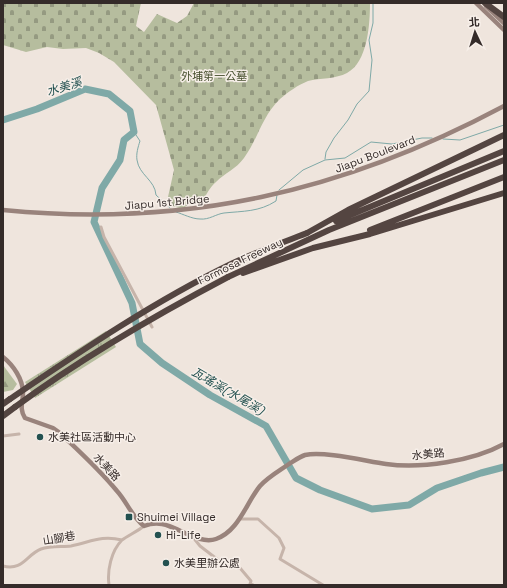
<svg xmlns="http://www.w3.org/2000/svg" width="507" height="588" font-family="'Space Grotesk','Noto Sans TC',sans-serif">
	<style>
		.grass { fill: url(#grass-tufts) }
		.forest { fill: url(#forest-firs) }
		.cemetery { fill: url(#cemetery-stones) }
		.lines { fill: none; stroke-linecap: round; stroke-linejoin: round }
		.stream { stroke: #7fa9a7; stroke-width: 1 }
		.river { stroke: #7fa9a7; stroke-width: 7 }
		.street { stroke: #c6b4aa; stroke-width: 3 }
		.secondary { stroke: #99837c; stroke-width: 4.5 }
		.highway { stroke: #544541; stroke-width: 6 }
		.highway-bridge { stroke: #544541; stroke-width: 6 }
		.poi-dot { fill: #235150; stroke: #f7efe9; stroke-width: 1.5 }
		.labels { text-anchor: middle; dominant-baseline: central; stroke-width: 3; stroke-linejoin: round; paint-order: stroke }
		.park-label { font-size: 11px; fill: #47502f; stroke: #f7efe9 }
		.street-label { font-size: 11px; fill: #342b29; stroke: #f7efe9 }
		.poi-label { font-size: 11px; fill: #342b29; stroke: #f7efe9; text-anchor: start }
		.water-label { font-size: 12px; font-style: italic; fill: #235150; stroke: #f7efe9 }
	</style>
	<defs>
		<pattern id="grass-tufts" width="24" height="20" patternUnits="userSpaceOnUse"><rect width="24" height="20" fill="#b6bd9e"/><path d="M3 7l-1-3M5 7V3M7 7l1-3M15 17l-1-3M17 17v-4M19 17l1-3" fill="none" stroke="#959a81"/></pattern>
		<pattern id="forest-firs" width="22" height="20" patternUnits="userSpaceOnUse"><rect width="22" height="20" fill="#b6bd9e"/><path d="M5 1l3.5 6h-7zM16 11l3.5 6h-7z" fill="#959a81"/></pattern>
		<pattern id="cemetery-stones" width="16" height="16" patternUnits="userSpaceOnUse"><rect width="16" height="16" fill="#b6bd9e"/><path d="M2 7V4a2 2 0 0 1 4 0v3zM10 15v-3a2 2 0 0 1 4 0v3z" fill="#959a81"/></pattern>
	</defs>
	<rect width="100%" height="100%" fill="#efe5dd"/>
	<path class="grass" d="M 106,331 L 116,347 L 35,398 L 25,382 Z"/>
	<path class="forest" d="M 3,365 L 17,384 L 13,390 L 3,392 Z"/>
	<path class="cemetery" d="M 3,3 L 141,3 L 136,26 L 144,32 L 157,14 L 177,23 L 187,16 L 194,3 L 370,3 C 370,23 368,62 347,73 C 336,79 320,78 308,81 C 298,85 288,92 280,99 C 262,116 258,139 244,158 C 236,169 225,173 216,182 C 210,187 206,195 202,202 L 189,204 L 182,209 L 173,206 L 168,197 L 174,170 L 156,105 L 114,62 L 99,53 L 86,48 L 63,49 L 47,47 L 26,52 L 3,45 Z"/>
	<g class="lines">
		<path class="stream" d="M 134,132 L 140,141 C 138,147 136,154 137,160 C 139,175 155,180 156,195 L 170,208
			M 443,139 L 460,140 L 504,125
			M 325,159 L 326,152 L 334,138 L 348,120 L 357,104 L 369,91 L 372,60 L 369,40 L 373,23 L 373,3
			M 279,190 L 303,170 L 325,160 L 345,158 L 371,142 L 392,144 L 422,138 L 432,138
			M 176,212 C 183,214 192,219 200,219 C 209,220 216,214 224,213 C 243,211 259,212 276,201 L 277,195"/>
		<path class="river" d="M 3,120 L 37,109 L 85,89 L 109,94 L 130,111 L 134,132 L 124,140 L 120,160 L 102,188 L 94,222 L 132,303 L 140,344 L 162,363 L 210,395 L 266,426 L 296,478 L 320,490 L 372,509 L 409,505 L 437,488 L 481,473 L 504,467"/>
		<path class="street" d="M 101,227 L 104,237 L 152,327
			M 3,436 L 19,434
			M 239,519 L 258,519 L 279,538 L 284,548 L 280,559 L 323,585
			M 192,536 L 200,546 L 226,566 L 240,568 L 251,581 L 250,584 L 253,585
			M 3,566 C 23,571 26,555 41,549 C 50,546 62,547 71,546 C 91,542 101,535 122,540
			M 109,585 C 107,571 111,551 122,540 C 127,536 138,531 144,526"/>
		<path class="secondary" d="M 476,3 L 504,30
			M 486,6 L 504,23
			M 3,210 C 185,228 343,192 504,106
			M 3,357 C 13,365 23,379 23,393 C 23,402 19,409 25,418 L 53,428 L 60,433 C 80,452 100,470 117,491 C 127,502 132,517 144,526 C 149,524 156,523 162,524 C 179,527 199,545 216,539 C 239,531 246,503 260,486 C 268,477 279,471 289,464 C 294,461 299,457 305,455 C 325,451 365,461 386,464 C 421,469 473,461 504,444"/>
		<path class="highway" d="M 485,3 L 504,17
			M 336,221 L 504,151
			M 370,230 L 504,177
			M 307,233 L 348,210 L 504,135
			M 243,273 L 313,248 L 370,234 L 504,193
			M 228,277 L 329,230 L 504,160
			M 3,404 L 10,399
			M 3,416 L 15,407"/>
		<path class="highway-bridge" d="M 10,399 C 81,351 153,302 231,264 C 256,252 282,243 307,233
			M 15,407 C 83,357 154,316 228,277"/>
	</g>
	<g class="poi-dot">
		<circle cx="40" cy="437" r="4"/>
		<rect x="125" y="513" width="8" height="8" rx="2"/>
		<circle cx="158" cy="535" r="4"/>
		<circle cx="166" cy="563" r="4"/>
	</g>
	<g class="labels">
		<g class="park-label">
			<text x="214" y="76">外埔第一公墓</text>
		</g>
		<g class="street-label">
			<text transform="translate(375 154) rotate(-21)">Jiapu Boulevard</text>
			<text transform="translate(167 202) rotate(-5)">Jiapu 1st Bridge</text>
			<text transform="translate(240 261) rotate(-26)">Formosa Freeway</text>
			<text transform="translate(428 454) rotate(-6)">水美路</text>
			<text transform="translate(107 467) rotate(47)">水美路</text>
			<text transform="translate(59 538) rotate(-10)">山腳巷</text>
		</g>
		<g class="poi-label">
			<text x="48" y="437">水美社區活動中心</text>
			<text x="137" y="517">Shuimei Village</text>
			<text x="166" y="535">Hi-Life</text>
			<text x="174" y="563">水美里辦公處</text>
		</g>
		<g class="water-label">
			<text transform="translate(64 87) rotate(-17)">水美溪</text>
			<text transform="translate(228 391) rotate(30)">瓦瑤溪(水尾溪)</text>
		</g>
	</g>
	<rect width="507" height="588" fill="none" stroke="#342b29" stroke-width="8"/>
	<g transform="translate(475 32) rotate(356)" stroke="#f7efe9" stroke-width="3" paint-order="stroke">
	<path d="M0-3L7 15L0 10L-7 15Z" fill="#342b29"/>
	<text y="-6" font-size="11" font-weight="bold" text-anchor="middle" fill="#342b29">北</text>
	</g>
</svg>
